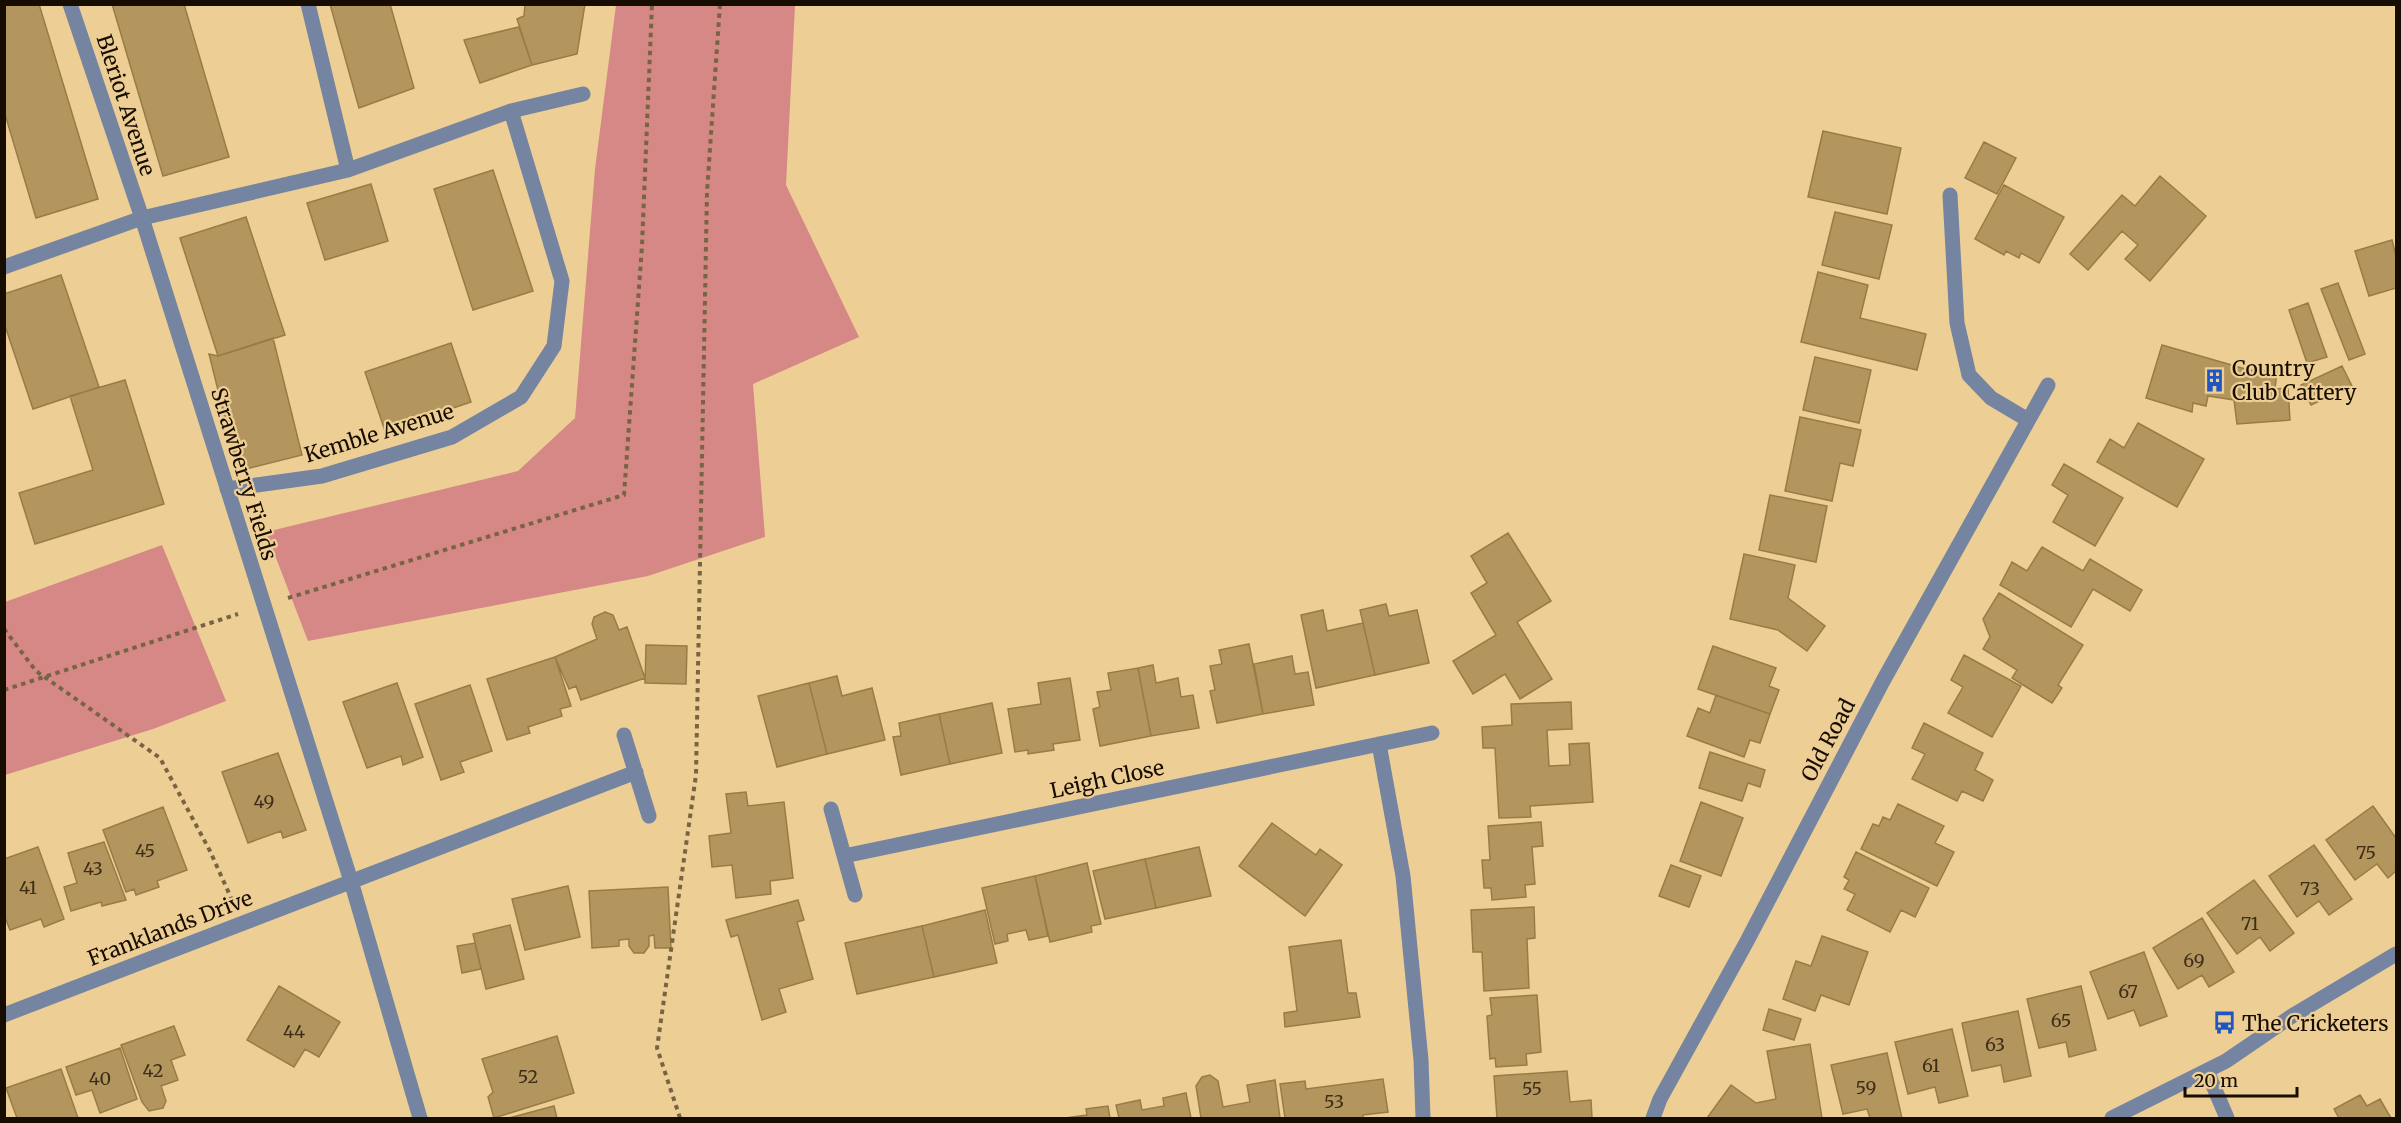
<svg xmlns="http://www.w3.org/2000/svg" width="2401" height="1123" font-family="Merriweather,serif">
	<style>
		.green { fill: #d58885 }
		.building { fill: #b3955e; stroke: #997c45; stroke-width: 1.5 }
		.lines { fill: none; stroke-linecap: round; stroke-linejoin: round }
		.path { stroke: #786444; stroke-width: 4; stroke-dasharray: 4.5 4.5; stroke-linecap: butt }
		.service { stroke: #7484a1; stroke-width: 15 }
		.pedestrian { stroke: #7484a1; stroke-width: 15 }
		.minor { stroke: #7484a1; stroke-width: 15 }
		.tertiary { stroke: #7484a1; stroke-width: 15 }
		.labels { text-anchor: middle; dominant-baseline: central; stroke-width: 4.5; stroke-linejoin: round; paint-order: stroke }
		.number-label { font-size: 18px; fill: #3e2e18 }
		.street-label { font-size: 21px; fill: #170c00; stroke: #edce95 }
		.poi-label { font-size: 21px; fill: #170c00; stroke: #edce95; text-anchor: start }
	</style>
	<rect width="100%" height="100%" fill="#edce95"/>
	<path class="green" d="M 616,5 L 795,5 L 786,185 L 859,337 L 753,384 L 765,537 L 648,576 L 308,641 L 266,532 L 518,471 L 575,418 L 595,169 Z
		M 162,545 L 226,701 L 153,729 L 5,775 L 5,602 Z"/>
	<path class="building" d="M 4,4 L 39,4 L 98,199 L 36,218 L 4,111 Z
		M 112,4 L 184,4 L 229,157 L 163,176 Z
		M 330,4 L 390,4 L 414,88 L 359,108 Z
		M 525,4 L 585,4 L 577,54 L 532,65 L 517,19 L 524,16 Z
		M 519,27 L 532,65 L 480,83 L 464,40 Z
		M 1823,131 L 1901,148 L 1887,214 L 1808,197 Z
		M 1984,142 L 2016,158 L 1997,194 L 1965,178 Z
		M 493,170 L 533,291 L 473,310 L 434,189 Z
		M 2160,176 L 2206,216 L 2150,281 L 2125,259 L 2138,245 L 2122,231 L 2088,270 L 2070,254 L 2122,195 L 2135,206 Z
		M 371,184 L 388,241 L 325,260 L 307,203 Z
		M 2004,185 L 2064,217 L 2039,263 L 2021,253 L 2019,258 L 2006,251 L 2004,255 L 1975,239 Z
		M 1835,212 L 1892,225 L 1879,279 L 1822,265 Z
		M 246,217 L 285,335 L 218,356 L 180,238 Z
		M 2392,240 L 2396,256 L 2396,288 L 2369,296 L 2355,251 Z
		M 1818,272 L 1868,285 L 1860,318 L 1926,334 L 1917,370 L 1801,342 Z
		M 61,275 L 99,387 L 33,409 L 4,323 L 4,294 Z
		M 2338,283 L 2365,354 L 2349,360 L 2321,289 Z
		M 2308,303 L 2327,357 L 2307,363 L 2289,310 Z
		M 273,338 L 302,455 L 238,471 L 209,354 L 218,356 Z
		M 451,343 L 471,402 L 385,431 L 365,372 Z
		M 2162,345 L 2249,370 L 2277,371 L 2275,389 L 2288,388 L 2290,420 L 2237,424 L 2234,400 L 2208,396 L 2206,406 L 2193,403 L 2192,412 L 2146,398 Z
		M 1815,357 L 1871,370 L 1859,423 L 1803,410 Z
		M 2342,366 L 2352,386 L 2311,405 L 2301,385 Z
		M 125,380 L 164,504 L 35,544 L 19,493 L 93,470 L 70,396 Z
		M 1800,417 L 1861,430 L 1853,466 L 1840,463 L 1832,501 L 1785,491 Z
		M 2138,423 L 2204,459 L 2177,507 L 2097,462 L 2110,439 L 2124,448 Z
		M 2064,464 L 2123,498 L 2095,546 L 2053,522 L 2068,495 L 2052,485 Z
		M 1770,495 L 1827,506 L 1816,562 L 1759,550 Z
		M 1508,533 L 1551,601 L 1517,622 L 1552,679 L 1520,699 L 1505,674 L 1473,694 L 1453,661 L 1496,635 L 1471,593 L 1487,583 L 1471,556 Z
		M 2042,547 L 2083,571 L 2090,559 L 2142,590 L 2130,611 L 2093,589 L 2071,627 L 2000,585 L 2012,562 L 2027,571 Z
		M 1744,554 L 1795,565 L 1788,598 L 1825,626 L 1807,651 L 1778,630 L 1730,619 Z
		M 1999,593 L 2083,645 L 2058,685 L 2062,688 L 2052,703 L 2012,678 L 2017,670 L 1983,649 L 1990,637 L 1983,619 Z
		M 1386,604 L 1389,616 L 1417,610 L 1429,663 L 1375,675 L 1360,610 Z
		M 1323,610 L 1327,631 L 1363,623 L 1375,675 L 1316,688 L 1301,615 Z
		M 605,612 L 613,615 L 619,630 L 627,627 L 645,678 L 581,700 L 576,686 L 569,689 L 555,657 L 597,639 L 592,624 L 594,617 Z
		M 1249,644 L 1263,714 L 1217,723 L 1210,691 L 1215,690 L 1210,666 L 1222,664 L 1219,650 Z
		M 646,645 L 687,646 L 686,684 L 645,683 Z
		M 1713,646 L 1776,668 L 1769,686 L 1779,690 L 1770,714 L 1698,689 Z
		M 1964,655 L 2021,686 L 1992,737 L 1948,713 L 1963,687 L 1951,680 Z
		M 1292,656 L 1295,674 L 1308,672 L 1314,705 L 1263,714 L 1254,664 Z
		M 555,657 L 571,706 L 560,709 L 562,716 L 528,727 L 530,733 L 507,740 L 487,679 Z
		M 1153,665 L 1156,683 L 1178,678 L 1181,697 L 1193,695 L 1199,728 L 1151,736 L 1138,668 Z
		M 1138,668 L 1151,736 L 1100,746 L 1093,709 L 1100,707 L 1097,692 L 1111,690 L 1108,673 Z
		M 837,676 L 842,696 L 872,688 L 885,740 L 827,754 L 809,683 Z
		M 1070,678 L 1080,740 L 1053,744 L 1054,750 L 1028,754 L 1028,750 L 1015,752 L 1008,709 L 1041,704 L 1038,683 Z
		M 397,683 L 423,757 L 403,765 L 401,756 L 367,768 L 343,702 Z
		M 809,683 L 827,754 L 777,767 L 758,696 Z
		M 470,685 L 492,751 L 460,762 L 464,772 L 441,780 L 415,704 Z
		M 1716,695 L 1770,714 L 1760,743 L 1750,740 L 1744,757 L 1687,736 L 1698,708 L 1710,713 Z
		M 1571,702 L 1572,729 L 1547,730 L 1549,766 L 1570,765 L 1569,744 L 1589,743 L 1593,802 L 1530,806 L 1531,817 L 1499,818 L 1495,748 L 1483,748 L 1482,727 L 1512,725 L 1511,704 Z
		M 992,703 L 1002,753 L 950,764 L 939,714 Z
		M 939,714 L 950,764 L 901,775 L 893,737 L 901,736 L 899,723 Z
		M 1924,723 L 1983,753 L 1975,770 L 1993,780 L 1983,801 L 1962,791 L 1957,801 L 1912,779 L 1925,754 L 1912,748 Z
		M 1710,752 L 1765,770 L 1760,787 L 1748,783 L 1742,801 L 1699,788 Z
		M 278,753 L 306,830 L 283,838 L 281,831 L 248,843 L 222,772 Z
		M 746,792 L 748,806 L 784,802 L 793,878 L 770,881 L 771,894 L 736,898 L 732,865 L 712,867 L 709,836 L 731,833 L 726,794 Z
		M 1701,802 L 1743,818 L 1721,876 L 1680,861 Z
		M 1898,804 L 1944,826 L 1935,843 L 1954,852 L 1937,886 L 1861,849 L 1873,824 L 1879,826 L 1883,817 L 1890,820 Z
		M 2373,806 L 2396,838 L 2396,871 L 2388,878 L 2377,864 L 2355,880 L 2326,840 Z
		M 163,807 L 187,870 L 157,881 L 159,887 L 136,895 L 134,889 L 126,892 L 103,830 Z
		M 1541,822 L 1543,846 L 1532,847 L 1535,884 L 1525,885 L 1526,897 L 1492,900 L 1491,888 L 1484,888 L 1482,860 L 1490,860 L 1488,826 Z
		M 1272,823 L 1316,855 L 1320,849 L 1342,865 L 1305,916 L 1239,866 Z
		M 104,842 L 126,900 L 102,906 L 101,902 L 71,911 L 64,887 L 77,883 L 68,853 Z
		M 2314,845 L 2352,899 L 2329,915 L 2319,901 L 2297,917 L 2269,876 Z
		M 38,847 L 64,919 L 44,927 L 41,919 L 10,930 L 4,915 L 4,859 Z
		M 1199,847 L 1211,896 L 1156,908 L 1145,859 Z
		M 1856,852 L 1929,888 L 1915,917 L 1901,910 L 1890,932 L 1847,910 L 1855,894 L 1844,889 L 1849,880 L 1844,877 Z
		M 1145,859 L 1156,908 L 1105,919 L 1093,871 Z
		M 1087,863 L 1101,924 L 1091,926 L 1092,932 L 1050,942 L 1035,876 Z
		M 1671,865 L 1701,876 L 1689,907 L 1659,896 Z
		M 1035,876 L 1048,936 L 1029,940 L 1026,930 L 1007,934 L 1008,941 L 995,944 L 982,888 Z
		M 2254,880 L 2294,933 L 2270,951 L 2260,937 L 2237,954 L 2207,913 Z
		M 568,886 L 580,937 L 525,950 L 512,899 Z
		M 668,887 L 671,948 L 655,948 L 654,935 L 649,936 L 649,946 L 644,953 L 634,953 L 629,946 L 629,939 L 619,940 L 619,946 L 592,948 L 589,891 Z
		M 798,900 L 804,920 L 797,922 L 813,979 L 779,989 L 786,1012 L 762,1020 L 738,935 L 731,937 L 726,920 Z
		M 1534,907 L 1535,938 L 1527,939 L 1529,988 L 1484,991 L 1482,952 L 1473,952 L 1471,910 Z
		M 985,910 L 997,963 L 934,977 L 922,926 Z
		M 2202,918 L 2234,972 L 2209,987 L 2202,975 L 2178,989 L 2153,948 Z
		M 510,925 L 524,979 L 486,989 L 473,934 Z
		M 922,926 L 934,977 L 857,994 L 845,943 Z
		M 1822,936 L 1868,952 L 1849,1005 L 1821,995 L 1815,1011 L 1783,999 L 1796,961 L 1811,966 Z
		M 1341,940 L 1348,993 L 1356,993 L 1360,1017 L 1285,1027 L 1284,1013 L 1297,1011 L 1289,947 Z
		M 475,943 L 481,969 L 462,973 L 457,946 Z
		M 2144,952 L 2167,1016 L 2140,1026 L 2134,1010 L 2108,1019 L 2090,972 Z
		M 279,986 L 340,1022 L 319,1057 L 305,1049 L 294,1067 L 247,1040 Z
		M 2081,986 L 2096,1050 L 2069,1057 L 2066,1042 L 2039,1048 L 2027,999 Z
		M 1537,995 L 1541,1052 L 1526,1054 L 1527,1065 L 1496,1067 L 1495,1058 L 1490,1059 L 1487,1016 L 1492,1015 L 1490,998 Z
		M 1769,1009 L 1801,1019 L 1794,1040 L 1763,1030 Z
		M 2018,1011 L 2031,1076 L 2004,1082 L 2001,1065 L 1972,1071 L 1962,1023 Z
		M 174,1026 L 185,1055 L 171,1060 L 178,1080 L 161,1086 L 166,1101 L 163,1108 L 149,1111 L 142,1102 L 121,1045 Z
		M 1952,1029 L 1968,1096 L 1939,1103 L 1935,1087 L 1908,1094 L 1895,1042 Z
		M 557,1036 L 574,1093 L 494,1118 L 488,1097 L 493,1092 L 482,1059 Z
		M 1810,1044 L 1822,1118 L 1707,1118 L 1731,1085 L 1756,1103 L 1776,1099 L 1767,1051 Z
		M 120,1048 L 137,1099 L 100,1113 L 92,1090 L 76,1095 L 66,1067 Z
		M 1887,1053 L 1902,1118 L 1870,1118 L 1867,1109 L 1843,1114 L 1831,1065 Z
		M 61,1069 L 78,1118 L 17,1118 L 6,1088 Z
		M 1567,1071 L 1570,1102 L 1591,1100 L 1592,1118 L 1497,1118 L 1494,1076 Z
		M 1210,1075 L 1218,1081 L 1223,1107 L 1250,1102 L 1247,1085 L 1275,1080 L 1280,1118 L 1201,1118 L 1196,1086 L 1202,1077 Z
		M 1383,1079 L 1388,1112 L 1363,1115 L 1363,1118 L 1285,1118 L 1280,1084 L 1305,1081 L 1306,1089 Z
		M 1186,1093 L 1191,1118 L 1119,1118 L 1116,1105 L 1140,1100 L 1142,1110 L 1164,1106 L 1163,1098 Z
		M 2360,1095 L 2367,1106 L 2380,1099 L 2391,1118 L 2339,1118 L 2334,1109 Z
		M 554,1106 L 557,1118 L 509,1118 Z
		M 1108,1106 L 1110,1118 L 1065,1118 L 1087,1115 L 1086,1109 Z"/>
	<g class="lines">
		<path class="path" d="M 288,598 L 624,495 L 642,246 L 652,4
			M 4,629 L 36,671 L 160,758 L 210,851 L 232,900
			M 4,690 L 238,614
			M 680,1118 L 657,1048 L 696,775 L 707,192 L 720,4"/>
		<path class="service" d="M 1950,195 L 1957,323 L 1969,375 L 1991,398 L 2028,420"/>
		<path class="pedestrian" d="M 70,4 L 142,218"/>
		<path class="minor" d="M 308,4 L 348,170
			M 142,218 L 351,881 L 420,1118
			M 4,267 L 142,218 L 348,170 L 511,111 L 583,94
			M 227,489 L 322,476 L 452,437 L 521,397 L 554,346 L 562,281 L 511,111
			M 624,735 L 649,816
			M 1379,744 L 1403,876 L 1421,1060 L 1423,1118
			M 831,809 L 855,895
			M 844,856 L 1432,733
			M 4,1015 L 636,772
			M 2207,1071 L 2227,1118
			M 1653,1118 L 1660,1099 L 1746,943 L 1883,681 L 2048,385"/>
		<path class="tertiary" d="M 2112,1118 L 2226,1061 L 2292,1016 L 2396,954"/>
	</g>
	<defs>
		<symbol id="building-bare" viewBox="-9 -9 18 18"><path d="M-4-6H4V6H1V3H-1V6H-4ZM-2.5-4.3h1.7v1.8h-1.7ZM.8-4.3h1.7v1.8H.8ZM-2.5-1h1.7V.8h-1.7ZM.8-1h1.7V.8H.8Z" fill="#1f56c3" stroke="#edce95" stroke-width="2.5" paint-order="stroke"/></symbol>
		<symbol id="bus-bare" viewBox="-9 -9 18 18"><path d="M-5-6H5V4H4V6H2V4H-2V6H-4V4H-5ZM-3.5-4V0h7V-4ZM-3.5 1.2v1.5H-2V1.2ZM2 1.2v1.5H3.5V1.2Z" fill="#1f56c3" stroke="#edce95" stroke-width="2.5" paint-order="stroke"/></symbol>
	</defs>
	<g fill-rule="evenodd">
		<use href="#building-bare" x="2198" y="364" width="33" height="33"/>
		<use href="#bus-bare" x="2208" y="1006" width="33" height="33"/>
	</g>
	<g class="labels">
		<g class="number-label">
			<text x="264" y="801">49</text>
			<text x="145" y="850">45</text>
			<text x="2366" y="852">75</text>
			<text x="93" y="868">43</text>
			<text x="28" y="887">41</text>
			<text x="2310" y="888">73</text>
			<text x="2250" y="923">71</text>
			<text x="2194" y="960">69</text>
			<text x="2128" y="991">67</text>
			<text x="2061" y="1020">65</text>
			<text x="294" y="1031">44</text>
			<text x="1995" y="1044">63</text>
			<text x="1931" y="1065">61</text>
			<text x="153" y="1070">42</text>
			<text x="528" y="1076">52</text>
			<text x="100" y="1078">40</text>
			<text x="1866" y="1087">59</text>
			<text x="1532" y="1088">55</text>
			<text x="1334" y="1101">53</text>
		</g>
		<g class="street-label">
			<text transform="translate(126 105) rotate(72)">Bleriot Avenue</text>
			<text transform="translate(379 433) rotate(-17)">Kemble Avenue</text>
			<text transform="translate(244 474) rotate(73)">Strawberry Fields</text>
			<text transform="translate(1828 740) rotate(-62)">Old Road</text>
			<text transform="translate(1107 779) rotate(-12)">Leigh Close</text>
			<text transform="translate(170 928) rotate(-21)">Franklands Drive</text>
		</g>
		<g class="poi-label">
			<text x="2232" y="368">Country<tspan x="2232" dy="24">Club Cattery</tspan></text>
			<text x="2242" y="1023">The Cricketers</text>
		</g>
	</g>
	<rect width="2401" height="1123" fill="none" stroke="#170c00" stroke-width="12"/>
	<path d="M2185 1087v9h112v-9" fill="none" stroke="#170c00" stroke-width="3"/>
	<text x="2194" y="1087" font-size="18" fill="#170c00" stroke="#edce95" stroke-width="4.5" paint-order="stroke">20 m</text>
</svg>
